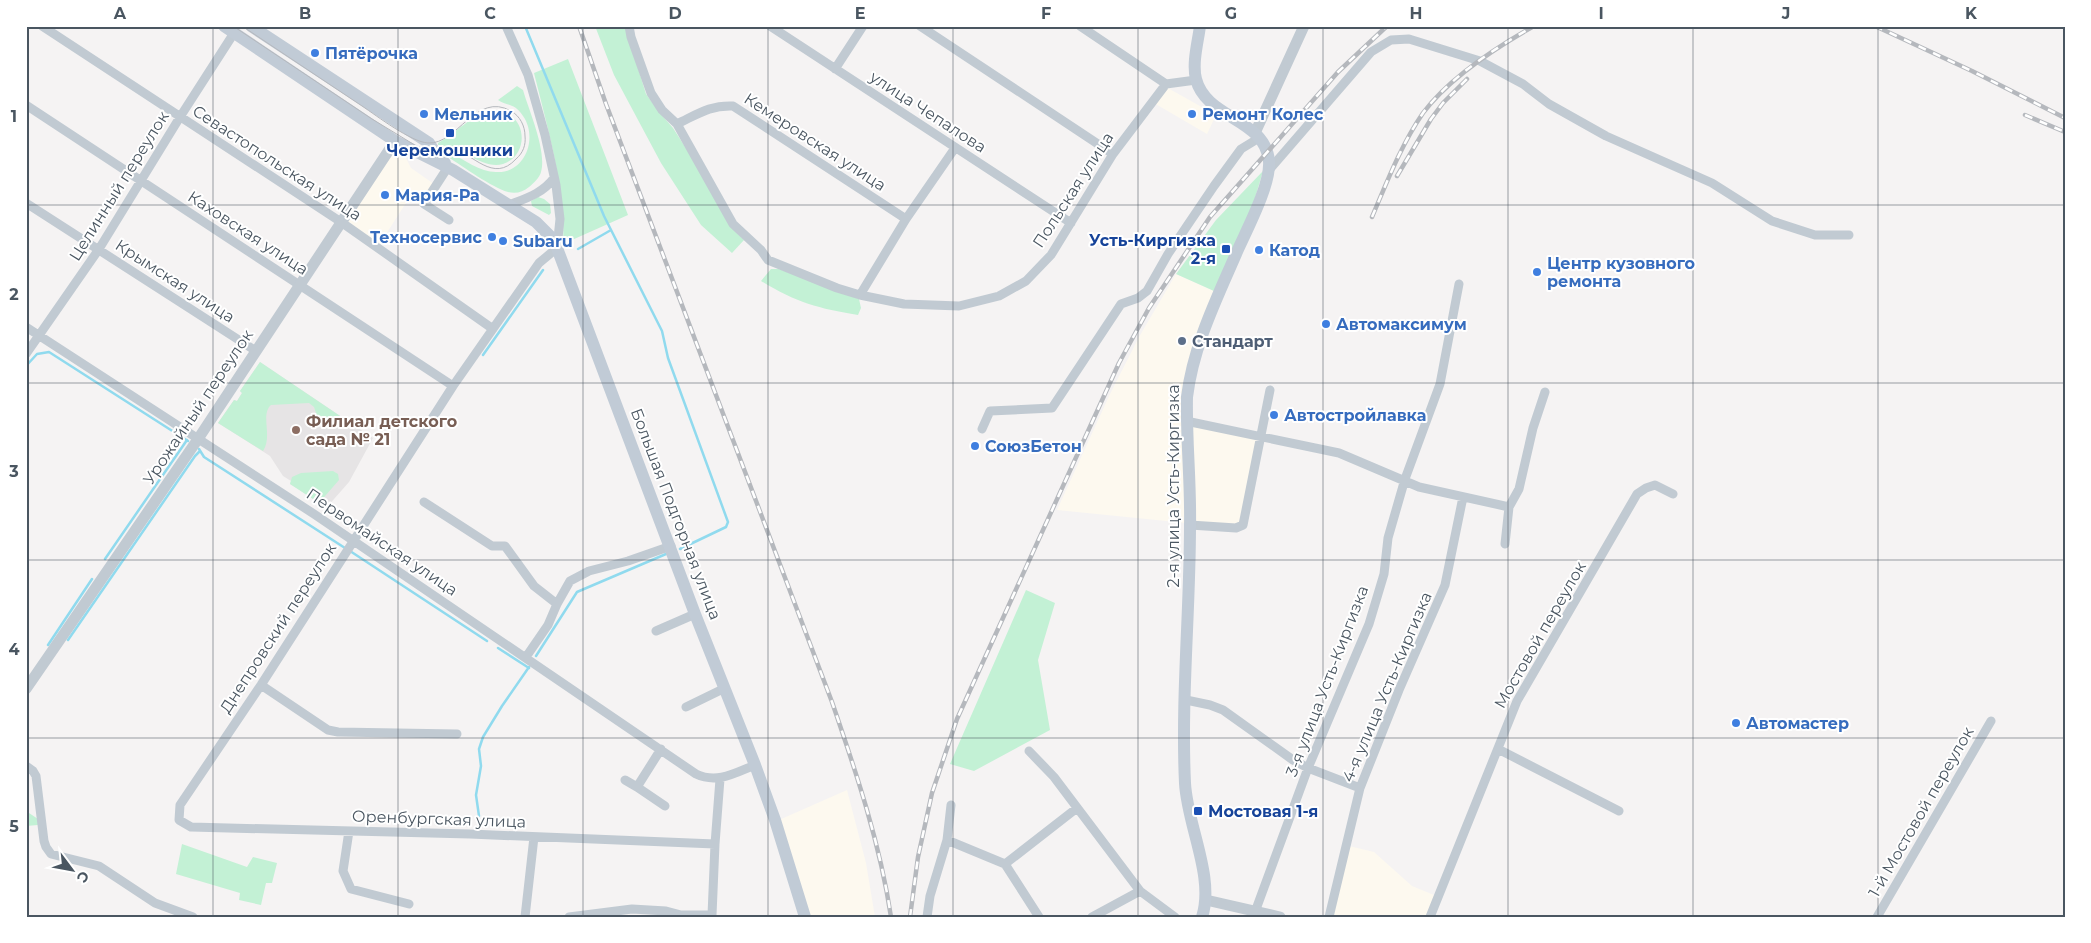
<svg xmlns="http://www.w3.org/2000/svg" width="2091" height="943" font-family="Montserrat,sans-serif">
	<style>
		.commercial { fill: #fdf9ef }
		.education { fill: #e6e4e5 }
		.green { fill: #c3f1d5 }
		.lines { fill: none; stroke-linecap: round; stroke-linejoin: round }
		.stream { stroke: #90daee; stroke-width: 2.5 }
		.minor { stroke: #c1cad2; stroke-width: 9 }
		.tertiary { stroke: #c1cad2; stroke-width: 11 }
		.secondary { stroke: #c1cbd6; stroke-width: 12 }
		.tram { stroke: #b5b8bd; stroke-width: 1 }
		.rail-casing { stroke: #b5b8bd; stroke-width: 4.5 }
		.rail { stroke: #fff; stroke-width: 2.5; stroke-dasharray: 8; stroke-linecap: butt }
		.grid { fill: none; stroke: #4a5661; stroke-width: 1; stroke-opacity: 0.55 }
		.shop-dot { fill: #3f7fe0; stroke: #fff; stroke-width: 2 }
		.transit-dot { fill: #1a4fb4; stroke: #fff; stroke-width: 2 }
		.service-dot { fill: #5c6f8a; stroke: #fff; stroke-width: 2 }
		.education-dot { fill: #8d6e63; stroke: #fff; stroke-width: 2 }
		.labels { text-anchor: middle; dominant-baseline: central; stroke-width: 4; stroke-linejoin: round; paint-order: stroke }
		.shop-label { font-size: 16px; font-weight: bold; fill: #366cbe; stroke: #fff; text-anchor: start }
		.street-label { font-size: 16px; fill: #4a5661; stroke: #fff }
		.transit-label { font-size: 16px; font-weight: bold; fill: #164399; stroke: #fff }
		.service-label { font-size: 16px; font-weight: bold; fill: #4e5e75; stroke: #fff; text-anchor: start }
		.education-label { font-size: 16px; font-weight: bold; fill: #785e54; stroke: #fff; text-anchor: start }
		.neatline { fill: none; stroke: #4a5661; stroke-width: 2 }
		.grid-label { font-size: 16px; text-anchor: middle; font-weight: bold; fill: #4a5661 }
	</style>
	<rect width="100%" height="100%" fill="#f5f3f3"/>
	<path class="commercial" d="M 1166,87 L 1216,115 L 1207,134 L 1154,103 Z
		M 397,152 L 406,158 L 411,168 L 434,184 L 424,199 L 413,192 L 379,245 L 348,222 L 389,159 Z
		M 1176,274 L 1214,291 L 1187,370 L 1186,523 L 1057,510 L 1110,394 L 1139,337 Z
		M 1191,426 L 1257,438 L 1240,524 L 1195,523 Z
		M 847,790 L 866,863 L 875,917 L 810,917 L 779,820 Z
		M 1349,846 L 1374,852 L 1412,886 L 1434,895 L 1426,917 L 1333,917 Z"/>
	<path class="education" d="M 260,362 L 373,438 L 349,482 L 327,507 L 290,484 L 291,481 L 283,476 L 270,456 L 218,423 L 234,400 L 237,401 L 242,393 L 240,391 Z"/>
	<path class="green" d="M 595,26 L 625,26 L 646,94 L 660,113 L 673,128 L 698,167 L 730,226 L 744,240 L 732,253 L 701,225 L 661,163 L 614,75 Z
		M 568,59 L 628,215 L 563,244 C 566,190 547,126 534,73 Z
		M 517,86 L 523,90 C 529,111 547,151 541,172 C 540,177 533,184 529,187 C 523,192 516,194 508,192 C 491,187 464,167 448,157 L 450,152 C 464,160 480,172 496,172 C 526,174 538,137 523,116 C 514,102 508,107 498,100 Z
		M 492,110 C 498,110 505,111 510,115 C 528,127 525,157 503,164 C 483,170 461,146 438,145 L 438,143 C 456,133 471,115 492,110 Z
		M 1263,171 L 1253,205 L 1214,291 L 1176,274 L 1216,220 Z
		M 538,197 L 544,199 L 550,204 L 551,213 L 549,215 L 532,206 L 531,201 Z
		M 771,269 L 779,269 L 859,299 L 861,308 L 858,315 C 819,309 795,302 761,281 Z
		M 260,362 L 349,422 L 346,426 L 334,419 L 318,419 L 314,407 L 309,403 L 271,405 C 260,415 273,436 263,451 L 218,423 L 234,400 L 237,401 L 242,393 L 240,391 Z
		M 333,471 L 338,474 L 339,480 L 319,503 L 290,484 L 292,477 L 301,473 Z
		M 1026,590 L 1055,603 L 1038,660 L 1050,730 L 974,771 L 950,764 Z
		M 26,811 L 38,819 L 38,825 L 26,826 Z
		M 182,844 L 247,867 L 253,857 L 277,863 L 272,883 L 266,883 L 261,905 L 239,900 L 240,893 L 176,874 Z"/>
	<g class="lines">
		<path class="stream" d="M 525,26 L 604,216 L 662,331 L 668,358 L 728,522 L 726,527 L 680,549
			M 578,249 L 611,230
			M 483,355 L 543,270
			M 26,366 L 37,354 L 49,352 L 188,441
			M 199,449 L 204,457 L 345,548
			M 350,551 L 487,641
			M 105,559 L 187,440
			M 68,640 L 195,456 L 200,451
			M 48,645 L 92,579
			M 498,648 L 529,668
			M 536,656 L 577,592 L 666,554
			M 479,816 L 476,795 L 481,766 L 479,749 L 483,737 L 502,706 L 529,667"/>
		<path class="minor" d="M 42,26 L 341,222 L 493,329
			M 506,26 L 528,75 L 545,135 L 556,185 L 560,219 L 557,248 L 539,263 L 453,386 L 261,685 L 180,805 L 179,820 L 191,827 L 470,834 L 715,844
			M 629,26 L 631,37 L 651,93 L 662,110 L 677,124 L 733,224 L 761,250 L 768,260 L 837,288 L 860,295 L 904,304 L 959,306 L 999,296 L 1026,281 L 1051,255 L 1113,154 L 1166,84
			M 770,26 L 1071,223
			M 920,26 L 1113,154
			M 1080,26 L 1166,84 L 1196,80
			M 835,69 L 863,26
			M 26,105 L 453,386
			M 677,124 C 698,114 710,105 733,106 L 906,219
			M 448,167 L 424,204 L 449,220
			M 1269,170 L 1371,52 L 1391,40 L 1409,39 L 1480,61 L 1523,84 L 1549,104 L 1606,136 L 1712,183 L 1772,221 L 1815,235 L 1849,235
			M 26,203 L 256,351
			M 509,205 C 527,198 543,193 554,178
			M 860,295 L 906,219 L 955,148
			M 26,327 L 314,514 L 696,774 C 717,784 735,773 755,765
			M 26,354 L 99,249 L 180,117 L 234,33
			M 1186,421 L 1339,453 L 1419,487 L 1509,507
			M 982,429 L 990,411 L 1052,408 L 1121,304 L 1138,298 L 1147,291 L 1168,254 L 1214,186 L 1241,149 L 1259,138
			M 424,502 L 492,546 L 505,546 L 534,586 L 557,604
			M 1190,525 L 1236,528 L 1243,525 L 1270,390
			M 1505,544 L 1509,507 L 1519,489 L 1533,428 L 1545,392
			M 656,631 L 695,614
			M 526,657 L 548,625 L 557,604 L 570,581 L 589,571 L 628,561 L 671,546
			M 261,685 L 328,730 L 338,732 L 457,734
			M 1186,700 L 1210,705 L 1223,710 L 1293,760 L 1308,768 L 1360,788
			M 686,707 L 725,688
			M 661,749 L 637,787 L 665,806
			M 1498,749 L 1619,811
			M 1029,751 L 1054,777 L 1140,891 L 1175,917
			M 26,766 L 33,771 L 36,776 L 44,841 L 46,847 L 51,854 L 99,866 L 155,903 L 193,917
			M 625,780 L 637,787
			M 349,831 L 343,871 L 351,889 L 409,904
			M 947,840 L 1005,864
			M 1255,912 L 1308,768 L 1369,624 L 1384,574 L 1388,538 L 1405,479 L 1440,384 L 1459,284
			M 525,917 L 534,837
			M 569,917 L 632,909 L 666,911 L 681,915 L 712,915 L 715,844 L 720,779
			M 927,917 L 930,896 L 947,840 L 951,805
			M 1039,917 L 1005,864 L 1077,808
			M 1092,917 L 1140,891
			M 1329,917 L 1360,788 L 1399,690 L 1445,585 L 1463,497
			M 1430,917 L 1517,701 L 1637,494 L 1646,488 L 1655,485 L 1673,494
			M 1877,917 L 1991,721"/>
		<path class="tertiary" d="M 1255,133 L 1304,26
			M 26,689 L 198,439 L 395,141
			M 1206,900 L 1280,917"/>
		<path class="secondary" d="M 224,26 L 395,141 L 453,170 L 536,222 L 550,236 L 557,248 L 695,614 L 755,765 L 775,820 L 805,917
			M 251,26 L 429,143 L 438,157 L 445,163
			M 1200,26 C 1198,42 1192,63 1196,79 C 1206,119 1265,118 1269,161 C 1271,185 1246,231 1236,254 C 1216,300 1193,347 1187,397 C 1186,440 1191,483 1190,526 C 1190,611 1181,698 1185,783 C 1187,825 1215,877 1202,917"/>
		<path class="tram" d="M 233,26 L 372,119 L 418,147 C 429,151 440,146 451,148 C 473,153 493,184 516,159 C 523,153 526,145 525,136 C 525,126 520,116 511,111 C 476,91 457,145 428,143 C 411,142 377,116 362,106 C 322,79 282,53 242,26"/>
		<defs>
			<path id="rail" d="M 579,26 L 606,104 L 832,702 C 856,772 880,843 891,917
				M 1875,26 L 1972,71 L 2065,118
				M 2025,115 L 2065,132
				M 1397,176 L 1431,119 L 1443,103 L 1467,79
				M 1372,217 C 1387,182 1401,145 1423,113 C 1450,77 1495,48 1534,26
				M 910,917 L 918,857 L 932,793 L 957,719 L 1119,363 L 1149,308 L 1210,217 L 1338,72 L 1387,26"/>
		</defs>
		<use href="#rail" class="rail-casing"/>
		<use href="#rail" class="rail"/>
	</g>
	<path class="grid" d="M 213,26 L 213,917M 398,26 L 398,917M 583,26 L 583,917M 768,26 L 768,917M 953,26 L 953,917M 1138,26 L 1138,917M 1323,26 L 1323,917M 1508,26 L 1508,917M 1693,26 L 1693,917M 1878,26 L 1878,917M 26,205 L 2065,205M 26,383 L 2065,383M 26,560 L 2065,560M 26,738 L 2065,738"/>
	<g class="shop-dot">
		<circle cx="315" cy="53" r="5"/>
		<circle cx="424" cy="114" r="5"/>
		<circle cx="1192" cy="114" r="5"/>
		<circle cx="385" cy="195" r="5"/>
		<circle cx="492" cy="237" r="5"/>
		<circle cx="503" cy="241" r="5"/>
		<circle cx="1259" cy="250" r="5"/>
		<circle cx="1537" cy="272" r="5"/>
		<circle cx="1326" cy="324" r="5"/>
		<circle cx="1274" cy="415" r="5"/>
		<circle cx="975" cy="446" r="5"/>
		<circle cx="1736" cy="723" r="5"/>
	</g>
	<g class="transit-dot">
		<rect x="445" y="128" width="10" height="10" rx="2.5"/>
		<rect x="1221" y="244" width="10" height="10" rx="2.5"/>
		<rect x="1193" y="806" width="10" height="10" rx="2.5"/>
	</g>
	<circle class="service-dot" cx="1182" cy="341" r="5"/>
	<circle class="education-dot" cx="296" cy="430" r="5"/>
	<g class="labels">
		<g class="shop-label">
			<text x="325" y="53">Пятёрочка</text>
			<text x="434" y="114">Мельник</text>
			<text x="1202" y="114">Ремонт Колес</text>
			<text x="395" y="195">Мария-Ра</text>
			<text x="482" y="237" text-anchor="end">Техносервис</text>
			<text x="513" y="241">Subaru</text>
			<text x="1269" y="250">Катод</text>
			<text x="1547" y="263">Центр кузовного<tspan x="1547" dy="18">ремонта</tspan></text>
			<text x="1336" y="324">Автомаксимум</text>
			<text x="1284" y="415">Автостройлавка</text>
			<text x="985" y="446">СоюзБетон</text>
			<text x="1746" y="723">Автомастер</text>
		</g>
		<g class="street-label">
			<text transform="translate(928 112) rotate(33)">улица Чепалова</text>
			<text transform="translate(815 142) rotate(33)">Кемеровская улица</text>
			<text transform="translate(277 163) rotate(33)">Севастопольская улица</text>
			<text transform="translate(119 186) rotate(-58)">Целинный переулок</text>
			<text transform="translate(1073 190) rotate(-57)">Польская улица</text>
			<text transform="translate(248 233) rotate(33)">Каховская улица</text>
			<text transform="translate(175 281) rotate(33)">Крымская улица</text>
			<text transform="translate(198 407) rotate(-56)">Урожайный переулок</text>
			<text transform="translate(1173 486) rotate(-90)">2-я улица Усть-Киргизка</text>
			<text transform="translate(676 514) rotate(69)">Большая Подгорная улица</text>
			<text transform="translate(382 542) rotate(34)">Первомайская улица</text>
			<text transform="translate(278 628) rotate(-57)">Днепровский переулок</text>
			<text transform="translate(1540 635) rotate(-60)">Мостовой переулок</text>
			<text transform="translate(1327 681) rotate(-69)">3-я улица Усть-Киргизка</text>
			<text transform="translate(1387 687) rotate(-67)">4-я улица Усть-Киргизка</text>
			<text transform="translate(1921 812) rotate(-60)">1-й Мостовой переулок</text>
			<text transform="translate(439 819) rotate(2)">Оренбургская улица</text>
		</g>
		<g class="transit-label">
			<text x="450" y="150">Черемошники</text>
			<text x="1216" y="240" text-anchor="end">Усть-Киргизка<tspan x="1216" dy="18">2-я</tspan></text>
			<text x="1208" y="811" text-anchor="start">Мостовая 1-я</text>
		</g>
		<g class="service-label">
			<text x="1192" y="341">Стандарт</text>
		</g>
		<g class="education-label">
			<text x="306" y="421">Филиал детского<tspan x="306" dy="18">сада № 21</tspan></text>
		</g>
	</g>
	<rect width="2091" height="943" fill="none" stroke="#ffffff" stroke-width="55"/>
	<g transform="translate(72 870) rotate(122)" stroke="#ffffff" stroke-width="4" paint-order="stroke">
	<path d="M0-4L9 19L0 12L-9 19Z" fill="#4a5661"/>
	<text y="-8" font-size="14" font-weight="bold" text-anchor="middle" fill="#4a5661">С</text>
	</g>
	<rect x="28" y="28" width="2036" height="888" class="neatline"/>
	<g class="grid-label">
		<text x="120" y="19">A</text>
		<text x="305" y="19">B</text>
		<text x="490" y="19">C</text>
		<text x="675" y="19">D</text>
		<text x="860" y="19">E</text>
		<text x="1046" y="19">F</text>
		<text x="1231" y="19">G</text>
		<text x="1416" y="19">H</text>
		<text x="1601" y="19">I</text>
		<text x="1786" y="19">J</text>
		<text x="1971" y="19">K</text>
		<text x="14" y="122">1</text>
		<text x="14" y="300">2</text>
		<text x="14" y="477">3</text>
		<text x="14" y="655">4</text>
		<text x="14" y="832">5</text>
	</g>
</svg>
